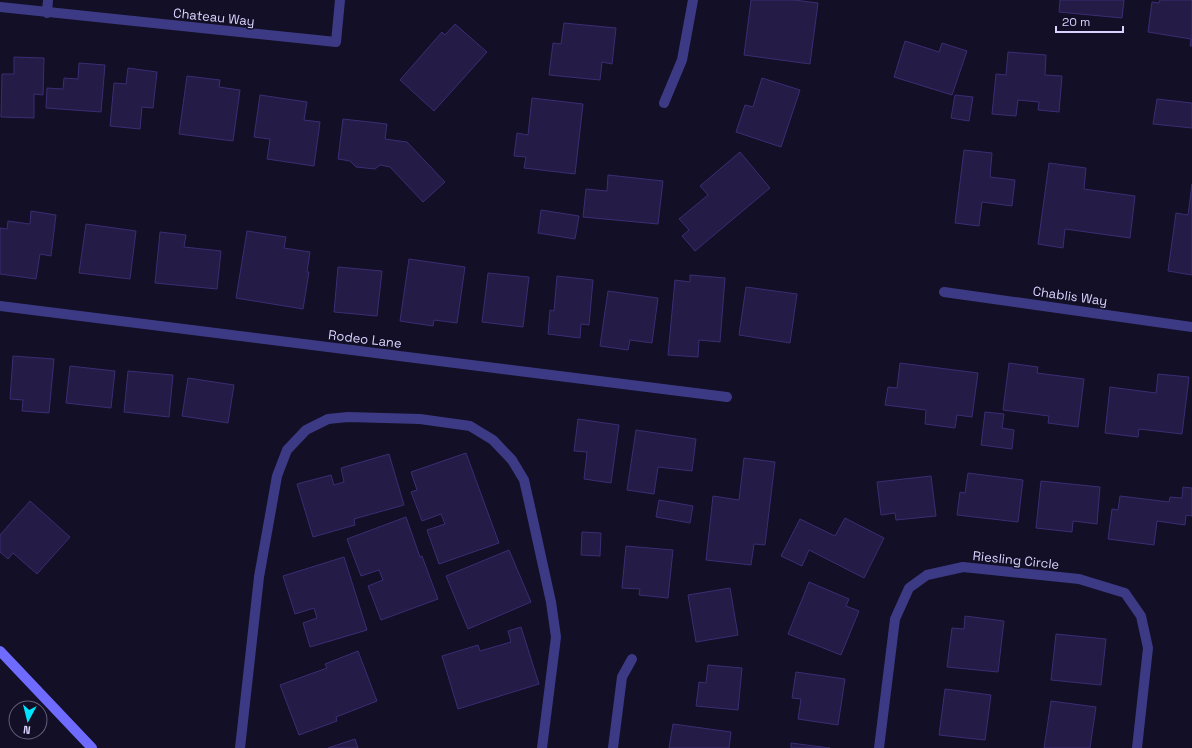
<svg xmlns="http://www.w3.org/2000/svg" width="1192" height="748" font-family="'Space Grotesk',sans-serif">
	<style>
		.building { fill: #241b47; stroke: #3b2d73 }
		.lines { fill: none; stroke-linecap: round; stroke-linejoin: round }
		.street { stroke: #3d3a85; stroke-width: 10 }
		.secondary { stroke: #6f6bff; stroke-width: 10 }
		.labels { text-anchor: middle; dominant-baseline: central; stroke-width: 3; stroke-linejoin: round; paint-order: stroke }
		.street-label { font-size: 13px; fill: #d9d4ff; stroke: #130f26 }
	</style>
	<rect width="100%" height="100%" fill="#130f26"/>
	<path class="building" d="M 751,0 L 794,0 L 818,3 L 810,64 L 744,55 Z
		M 1060,0 L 1124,0 L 1122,18 L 1059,12 Z
		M 1160,0 L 1192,0 L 1192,46 L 1190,46 L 1191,39 L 1148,32 L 1152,2 L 1159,3 Z
		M 564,23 L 616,28 L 612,64 L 602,62 L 600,80 L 549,75 L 553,43 L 561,44 Z
		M 455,24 L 487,52 L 434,111 L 400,80 L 442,32 L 445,35 Z
		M 905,41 L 939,52 L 942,43 L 967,51 L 952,95 L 894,77 Z
		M 1008,52 L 1046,55 L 1045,75 L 1062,76 L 1059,112 L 1038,110 L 1039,102 L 1018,100 L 1016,116 L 992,114 L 996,74 L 1006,75 Z
		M 14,57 L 44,58 L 43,95 L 34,94 L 34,118 L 1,117 L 2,74 L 14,74 Z
		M 79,63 L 105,65 L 101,112 L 46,108 L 47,88 L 63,89 L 64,78 L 78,79 Z
		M 128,68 L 157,72 L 153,108 L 142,107 L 140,129 L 110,126 L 114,83 L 126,84 Z
		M 187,76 L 220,80 L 219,87 L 240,90 L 233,141 L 179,134 Z
		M 762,78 L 800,90 L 781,147 L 736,132 L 745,105 L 753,107 Z
		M 260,95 L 307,102 L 304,120 L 320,122 L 314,166 L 267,159 L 270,139 L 254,137 Z
		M 955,95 L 973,97 L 969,121 L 951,118 Z
		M 532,98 L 583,104 L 575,174 L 524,168 L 526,157 L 514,156 L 517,133 L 528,135 Z
		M 1157,99 L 1192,103 L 1192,128 L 1153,124 Z
		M 343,119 L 387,124 L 385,139 L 407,142 L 445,182 L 423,202 L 390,167 L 380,165 L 375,169 L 356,167 L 350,161 L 338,159 Z
		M 964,150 L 992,153 L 990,177 L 1015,180 L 1012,206 L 982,202 L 979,226 L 955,223 Z
		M 740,152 L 770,188 L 695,251 L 682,236 L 689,230 L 679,219 L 708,195 L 700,186 Z
		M 1049,163 L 1086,168 L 1084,189 L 1135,196 L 1130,238 L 1065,229 L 1063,248 L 1038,244 Z
		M 608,175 L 663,181 L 658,224 L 583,217 L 586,189 L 607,191 Z
		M 1192,184 L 1192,275 L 1168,271 L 1176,213 L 1188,215 Z
		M 541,210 L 579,216 L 575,239 L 538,233 Z
		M 31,211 L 56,215 L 51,256 L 40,254 L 36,279 L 0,274 L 0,228 L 7,229 L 8,221 L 30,224 Z
		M 86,224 L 136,231 L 130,279 L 79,273 Z
		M 247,231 L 286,237 L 284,248 L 310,252 L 307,272 L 309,272 L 303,309 L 236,298 Z
		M 160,232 L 186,235 L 184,247 L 221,251 L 217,289 L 155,283 Z
		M 409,259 L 465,267 L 457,323 L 434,320 L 433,326 L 400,321 Z
		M 338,267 L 382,271 L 377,316 L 334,312 Z
		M 488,273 L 529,277 L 523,327 L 482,322 Z
		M 690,275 L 725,278 L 720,342 L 699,340 L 698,357 L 668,355 L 675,280 L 690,282 Z
		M 557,276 L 593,280 L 589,325 L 581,324 L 580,338 L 548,334 L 550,310 L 554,311 Z
		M 746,287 L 797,294 L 790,343 L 739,335 Z
		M 608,291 L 658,298 L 652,343 L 630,340 L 628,350 L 600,346 Z
		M 13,356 L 54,359 L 49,413 L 22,411 L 23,400 L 10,399 Z
		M 900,363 L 978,373 L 972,417 L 957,415 L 955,428 L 925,424 L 926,410 L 885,405 L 888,387 L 897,388 Z
		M 1009,363 L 1038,367 L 1037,373 L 1084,379 L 1078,427 L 1048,423 L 1049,416 L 1003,410 Z
		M 70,366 L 115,371 L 111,408 L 66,403 Z
		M 128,371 L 173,375 L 169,417 L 124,412 Z
		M 1158,374 L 1189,377 L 1182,434 L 1139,429 L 1138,437 L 1105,433 L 1110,387 L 1156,393 Z
		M 188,378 L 234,385 L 228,423 L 182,416 Z
		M 985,412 L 1004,414 L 1002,428 L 1014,430 L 1012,449 L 981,445 Z
		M 578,419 L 619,425 L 611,483 L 584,479 L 587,452 L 574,451 Z
		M 636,430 L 696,439 L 692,471 L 658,467 L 654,494 L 627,490 Z
		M 466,453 L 499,543 L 439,564 L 427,530 L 445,524 L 441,514 L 422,521 L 411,492 L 417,490 L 411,472 Z
		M 389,454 L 404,505 L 354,519 L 355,525 L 313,537 L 297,484 L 331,475 L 334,485 L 344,482 L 341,468 Z
		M 744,458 L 775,462 L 765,545 L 754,544 L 751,565 L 706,560 L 713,496 L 739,500 Z
		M 968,473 L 1023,480 L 1018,522 L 957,515 L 960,492 L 965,493 Z
		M 931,476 L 936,516 L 896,520 L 895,513 L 881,515 L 877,482 Z
		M 1041,481 L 1100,487 L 1097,524 L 1073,521 L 1072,532 L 1036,528 Z
		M 1183,487 L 1192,488 L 1192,516 L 1186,515 L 1185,525 L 1157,521 L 1154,545 L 1108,539 L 1112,509 L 1118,510 L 1120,496 L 1169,502 L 1170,497 L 1182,498 Z
		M 659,500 L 693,506 L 690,523 L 656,517 Z
		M 30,501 L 70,537 L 37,574 L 13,553 L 8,559 L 0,552 L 0,535 Z
		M 406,517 L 420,557 L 422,556 L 438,599 L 381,620 L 368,586 L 383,580 L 379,570 L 361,576 L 347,539 Z
		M 845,518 L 884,538 L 864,578 L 809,550 L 802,566 L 781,556 L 800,519 L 835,536 Z
		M 582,532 L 601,533 L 600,556 L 581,555 Z
		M 626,546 L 673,550 L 668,598 L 639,595 L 640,589 L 622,588 Z
		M 509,550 L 531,602 L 468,629 L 446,576 Z
		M 344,557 L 367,630 L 310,647 L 303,623 L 317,618 L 314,608 L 295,614 L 283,576 Z
		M 809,582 L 849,599 L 846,606 L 859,611 L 841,655 L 788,634 Z
		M 730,588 L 738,635 L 696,642 L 688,595 Z
		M 965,616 L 1004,621 L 998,672 L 947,667 L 952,628 L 964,629 Z
		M 521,627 L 539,684 L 458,709 L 442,656 L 478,645 L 480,651 L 511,642 L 508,631 Z
		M 1056,634 L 1106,639 L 1101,685 L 1051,680 Z
		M 358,651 L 377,701 L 336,717 L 337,721 L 299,735 L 280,685 L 327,668 L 325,664 Z
		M 708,665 L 742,668 L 738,710 L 696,706 L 699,682 L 706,683 Z
		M 796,672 L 845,679 L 838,725 L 798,719 L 801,699 L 792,698 Z
		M 945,689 L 991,695 L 985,740 L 939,735 Z
		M 1051,701 L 1096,707 L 1090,748 L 1044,748 Z
		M 673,724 L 731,732 L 729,748 L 669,748 Z
		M 355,739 L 358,748 L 328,748 Z
		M 791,743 L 830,748 L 791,748 Z"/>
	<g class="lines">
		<path class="street" d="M 0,7 L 336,42 L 340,0
			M 47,13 L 48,0
			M 664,103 L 682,60 L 693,0
			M 944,292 L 1192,327
			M 0,306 L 727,397
			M 240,748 L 259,577 L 277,476 L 287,450 L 306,430 L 328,419 L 348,417 L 420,419 L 470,426 L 493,440 L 512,460 L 524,480 L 529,502 L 551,602 L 556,637 L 542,748
			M 613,748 L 622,677 L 632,659
			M 879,748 L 895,619 L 909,588 L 927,575 L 963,567 L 1079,579 L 1125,593 L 1141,616 L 1148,648 L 1137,748"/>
		<path class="secondary" d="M 0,651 L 92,748"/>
	</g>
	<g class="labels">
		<g class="street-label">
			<text transform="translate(214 17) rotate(6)">Chateau Way</text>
			<text transform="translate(1070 296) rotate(8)">Chablis Way</text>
			<text transform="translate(365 339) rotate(7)">Rodeo Lane</text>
			<text transform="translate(1016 560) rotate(6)">Riesling Circle</text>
		</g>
	</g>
	<g transform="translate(28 720) rotate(187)"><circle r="19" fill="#130f26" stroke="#625e7d"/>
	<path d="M0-3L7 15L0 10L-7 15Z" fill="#00e5ff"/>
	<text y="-6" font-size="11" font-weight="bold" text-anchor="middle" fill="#d9d4ff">N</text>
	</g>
	<path d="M1056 26v6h67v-6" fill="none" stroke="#d9d4ff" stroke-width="2"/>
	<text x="1062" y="26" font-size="12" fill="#d9d4ff" stroke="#130f26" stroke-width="3" paint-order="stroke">20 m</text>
</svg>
